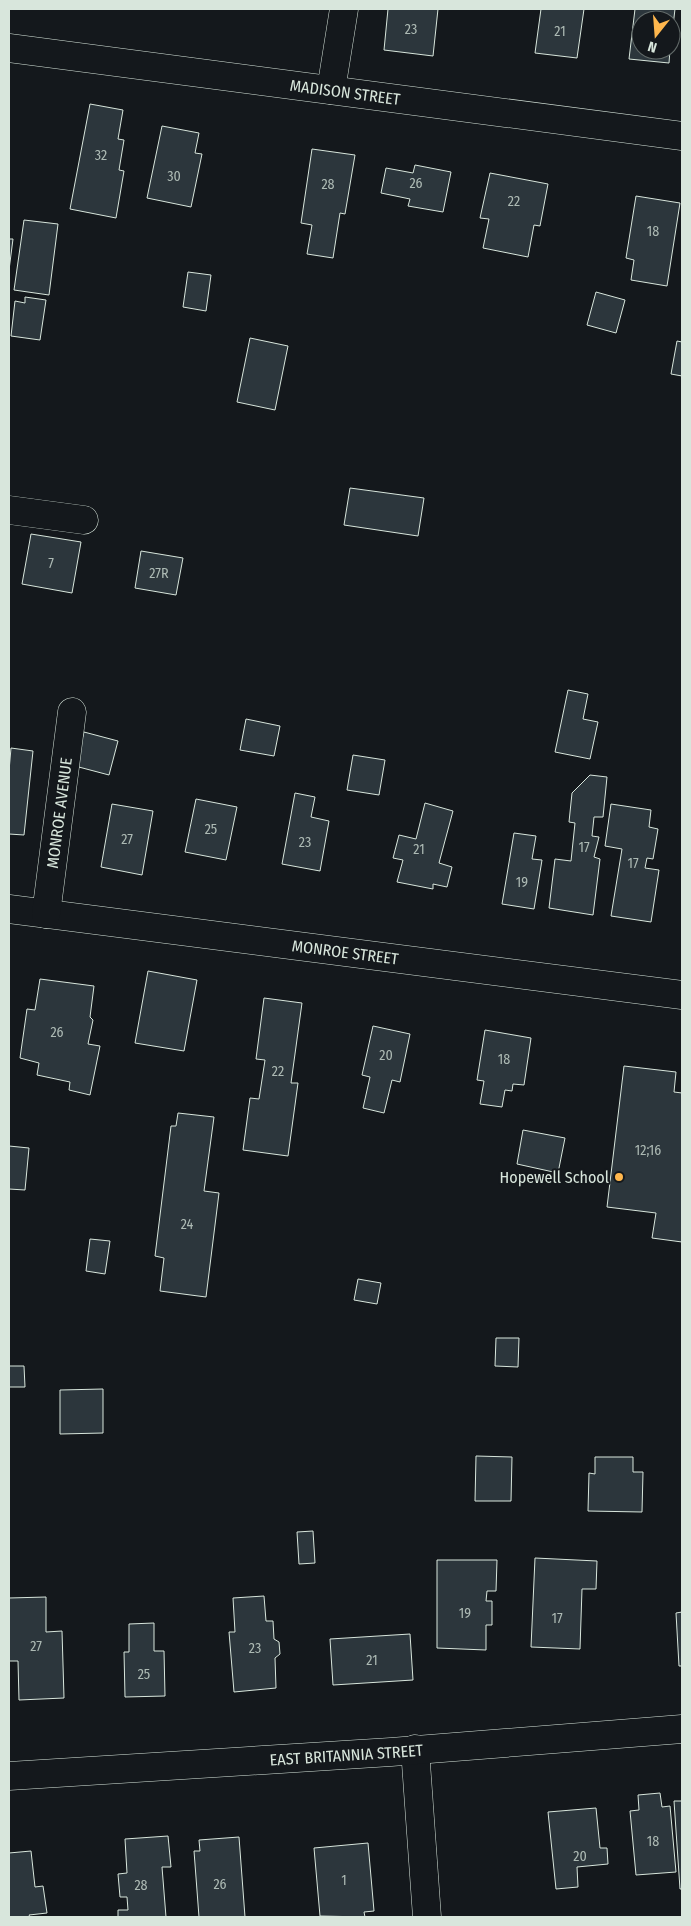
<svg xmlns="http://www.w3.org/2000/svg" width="691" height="1926" font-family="'Fira Sans Condensed',sans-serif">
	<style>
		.building { fill: #2c363c; stroke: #d8e6dc }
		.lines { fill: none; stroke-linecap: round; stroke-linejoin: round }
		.street-casing { stroke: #d8e6dc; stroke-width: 29 }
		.secondary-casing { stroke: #d8e6dc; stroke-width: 29 }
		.street { stroke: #14181c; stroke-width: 28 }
		.secondary { stroke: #14181c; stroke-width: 28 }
		.poi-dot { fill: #ffb74d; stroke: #14181c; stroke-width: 2 }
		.labels { text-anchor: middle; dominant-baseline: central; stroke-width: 4; stroke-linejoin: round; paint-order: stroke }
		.number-label { font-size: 14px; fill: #adbab4 }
		.street-label { font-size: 16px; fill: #d8e6dc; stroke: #14181c }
		.poi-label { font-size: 16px; fill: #d8e6dc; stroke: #14181c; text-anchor: end }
	</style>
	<rect width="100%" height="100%" fill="#14181c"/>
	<path class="building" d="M 388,9 L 438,9 L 433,56 L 384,50 Z
		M 541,9 L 584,9 L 577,58 L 535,53 Z
		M 635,9 L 675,9 L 671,43 L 671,20 L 641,20 L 641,50 L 670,50 L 669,63 L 629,59 Z
		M 90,104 L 123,110 L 118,139 L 124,140 L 119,170 L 124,171 L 116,218 L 70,209 Z
		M 162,126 L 199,133 L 195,153 L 202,154 L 191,207 L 147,198 Z
		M 312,149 L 355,155 L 345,214 L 340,213 L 333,258 L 307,254 L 312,225 L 301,223 Z
		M 415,165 L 451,172 L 443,212 L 408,206 L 410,199 L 381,193 L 386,168 L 413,173 Z
		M 490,173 L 548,184 L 540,226 L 534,225 L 528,257 L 483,248 L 489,219 L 480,218 Z
		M 636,196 L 680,203 L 667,286 L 631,280 L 634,260 L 626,258 Z
		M 24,220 L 58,224 L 49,295 L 14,290 Z
		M 9,239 L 13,239 L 9,270 Z
		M 188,272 L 211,275 L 206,311 L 183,307 Z
		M 596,292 L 625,300 L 616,333 L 587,325 Z
		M 25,297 L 46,300 L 40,340 L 11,336 L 15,301 L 25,303 Z
		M 250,338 L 288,346 L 275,410 L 237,402 Z
		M 677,341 L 682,342 L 682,376 L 671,374 Z
		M 350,488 L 424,498 L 418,536 L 344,525 Z
		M 31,534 L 81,542 L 72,593 L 22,584 Z
		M 141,551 L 183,558 L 176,595 L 135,588 Z
		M 568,690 L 588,694 L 583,719 L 598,722 L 590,759 L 555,752 Z
		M 246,719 L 280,726 L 274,756 L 240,750 Z
		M 84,732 L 118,741 L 109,775 L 75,766 Z
		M 11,748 L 33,751 L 24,835 L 9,834 L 9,771 Z
		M 353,755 L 385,760 L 379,795 L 347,790 Z
		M 590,775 L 607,777 L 603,817 L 594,817 L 592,836 L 599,837 L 594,857 L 600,859 L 593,915 L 549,908 L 555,859 L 571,861 L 575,823 L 569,822 L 572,793 Z
		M 295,793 L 315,797 L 311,817 L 329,821 L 320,871 L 282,864 Z
		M 196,799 L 237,807 L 226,860 L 185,852 Z
		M 425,803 L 453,811 L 439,863 L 452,867 L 447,887 L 433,884 L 433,889 L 397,882 L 403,860 L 393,858 L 399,835 L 416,839 Z
		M 112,804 L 153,811 L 142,875 L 101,867 Z
		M 611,804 L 651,810 L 649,827 L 658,829 L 653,859 L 647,858 L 645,868 L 659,870 L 651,922 L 611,916 L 622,849 L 605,846 Z
		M 514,833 L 536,836 L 532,859 L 542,860 L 534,909 L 502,904 Z
		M 148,971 L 197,980 L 184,1051 L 135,1043 Z
		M 40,979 L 94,986 L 90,1017 L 93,1020 L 88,1044 L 100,1046 L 90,1095 L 69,1090 L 70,1082 L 37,1075 L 39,1063 L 20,1058 L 27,1009 L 35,1010 Z
		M 264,998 L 302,1003 L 291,1083 L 298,1083 L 288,1156 L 243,1150 L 250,1098 L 259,1099 L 265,1060 L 256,1059 Z
		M 373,1026 L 410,1034 L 400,1082 L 392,1080 L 384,1113 L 363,1108 L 370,1077 L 362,1075 Z
		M 485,1030 L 531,1038 L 524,1085 L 513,1084 L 512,1091 L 505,1090 L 502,1107 L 480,1104 L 484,1081 L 477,1080 Z
		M 624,1066 L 676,1072 L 674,1092 L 682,1093 L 682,1242 L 652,1238 L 656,1213 L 607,1207 Z
		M 178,1113 L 214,1117 L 204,1191 L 219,1193 L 206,1297 L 160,1291 L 164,1258 L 155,1256 L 171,1126 L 176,1126 Z
		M 523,1130 L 565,1138 L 558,1173 L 517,1164 Z
		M 9,1146 L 29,1148 L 25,1190 L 9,1189 Z
		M 90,1239 L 110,1241 L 105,1274 L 86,1271 Z
		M 358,1279 L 381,1283 L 377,1304 L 354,1300 Z
		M 496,1338 L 519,1338 L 518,1367 L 495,1366 Z
		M 9,1366 L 24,1366 L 25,1387 L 9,1387 Z
		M 103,1389 L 103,1433 L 60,1434 L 60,1390 Z
		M 476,1456 L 512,1457 L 511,1501 L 475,1501 Z
		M 595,1457 L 633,1457 L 633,1472 L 643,1472 L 642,1512 L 588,1511 L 589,1473 L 595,1474 Z
		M 313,1531 L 315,1563 L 299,1564 L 297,1532 Z
		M 535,1558 L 597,1561 L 596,1589 L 582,1589 L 580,1649 L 531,1647 Z
		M 437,1560 L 497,1560 L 496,1591 L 487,1591 L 486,1601 L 492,1601 L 492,1625 L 486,1625 L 486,1650 L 437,1648 Z
		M 264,1596 L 266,1621 L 273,1621 L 274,1639 L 279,1642 L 280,1654 L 275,1658 L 276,1688 L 234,1692 L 229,1632 L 235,1632 L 233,1598 Z
		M 46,1597 L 46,1632 L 62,1631 L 64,1698 L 19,1700 L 18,1661 L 9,1661 L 9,1598 Z
		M 682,1612 L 682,1666 L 679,1666 L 676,1613 Z
		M 154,1623 L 154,1651 L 164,1651 L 165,1696 L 125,1697 L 124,1652 L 129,1652 L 129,1624 Z
		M 410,1634 L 413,1680 L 333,1685 L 330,1639 Z
		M 660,1793 L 662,1807 L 670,1806 L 676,1872 L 636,1875 L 630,1811 L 639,1810 L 638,1795 Z
		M 674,1801 L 682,1801 L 682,1889 L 680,1889 Z
		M 596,1808 L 600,1848 L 607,1848 L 608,1864 L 577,1867 L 578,1887 L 556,1889 L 548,1812 Z
		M 168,1836 L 171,1867 L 162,1867 L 166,1917 L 118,1917 L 118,1910 L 128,1910 L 127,1897 L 120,1897 L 118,1874 L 127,1873 L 125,1839 Z
		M 239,1837 L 245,1917 L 199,1917 L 194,1851 L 200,1851 L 199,1840 Z
		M 368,1843 L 374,1911 L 364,1912 L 365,1917 L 320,1916 L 314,1848 Z
		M 31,1851 L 35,1887 L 43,1886 L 47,1913 L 29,1915 L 30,1917 L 9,1917 L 9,1853 Z"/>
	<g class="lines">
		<defs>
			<g id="street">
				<path id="s1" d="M 9,48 L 682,136"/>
				<path d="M 331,90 L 344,9"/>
				<path d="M 9,510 L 84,520"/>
				<path id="s2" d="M 9,909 L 682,995"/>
				<path id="s3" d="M 46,914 L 72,712"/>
				<path d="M 415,1749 L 427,1917"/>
			</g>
			<g id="secondary">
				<path id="s4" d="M 9,1776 L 391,1752 L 682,1729"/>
			</g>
		</defs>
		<use href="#street" class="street-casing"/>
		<use href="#secondary" class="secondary-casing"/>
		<use href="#street" class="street"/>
		<use href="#secondary" class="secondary"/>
	</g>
	<circle class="poi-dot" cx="619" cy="1177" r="5"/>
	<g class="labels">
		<g class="number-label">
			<text x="411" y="29">23</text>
			<text x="560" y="31">21</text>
			<text x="101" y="155">32</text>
			<text x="174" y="176">30</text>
			<text x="416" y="183">26</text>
			<text x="328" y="184">28</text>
			<text x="514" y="201">22</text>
			<text x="653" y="231">18</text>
			<text x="51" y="563">7</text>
			<text x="159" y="573">27R</text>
			<text x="211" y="829">25</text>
			<text x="127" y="839">27</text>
			<text x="305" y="842">23</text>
			<text x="584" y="847">17</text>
			<text x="419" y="849">21</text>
			<text x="633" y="863">17</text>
			<text x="522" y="882">19</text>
			<text x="57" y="1032">26</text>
			<text x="386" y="1055">20</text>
			<text x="504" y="1059">18</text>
			<text x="278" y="1071">22</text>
			<text x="648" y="1150">12;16</text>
			<text x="187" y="1224">24</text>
			<text x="465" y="1613">19</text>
			<text x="557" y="1618">17</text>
			<text x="36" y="1646">27</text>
			<text x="255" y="1648">23</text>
			<text x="372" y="1660">21</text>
			<text x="144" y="1674">25</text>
			<text x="653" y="1841">18</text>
			<text x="580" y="1856">20</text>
			<text x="344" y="1880">1</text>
			<text x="220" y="1884">26</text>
			<text x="141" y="1885">28</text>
		</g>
		<g class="street-label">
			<text stroke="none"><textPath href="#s1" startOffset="339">MADISON STREET</textPath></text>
			<text stroke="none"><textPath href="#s3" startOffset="102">MONROE AVENUE</textPath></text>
			<text stroke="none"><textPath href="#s2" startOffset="339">MONROE STREET</textPath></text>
			<text stroke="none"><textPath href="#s4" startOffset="338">EAST BRITANNIA STREET</textPath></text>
		</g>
		<g class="poi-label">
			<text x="609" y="1177">Hopewell School</text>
		</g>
	</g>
	<rect width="691" height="1926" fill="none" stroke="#d8e6dc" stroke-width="20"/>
	<g transform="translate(656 35) rotate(197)"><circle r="24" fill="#14181c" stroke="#626a69"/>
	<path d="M0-4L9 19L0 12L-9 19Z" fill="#ffb74d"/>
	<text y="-8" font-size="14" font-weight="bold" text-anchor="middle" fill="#d8e6dc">N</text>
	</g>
</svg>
